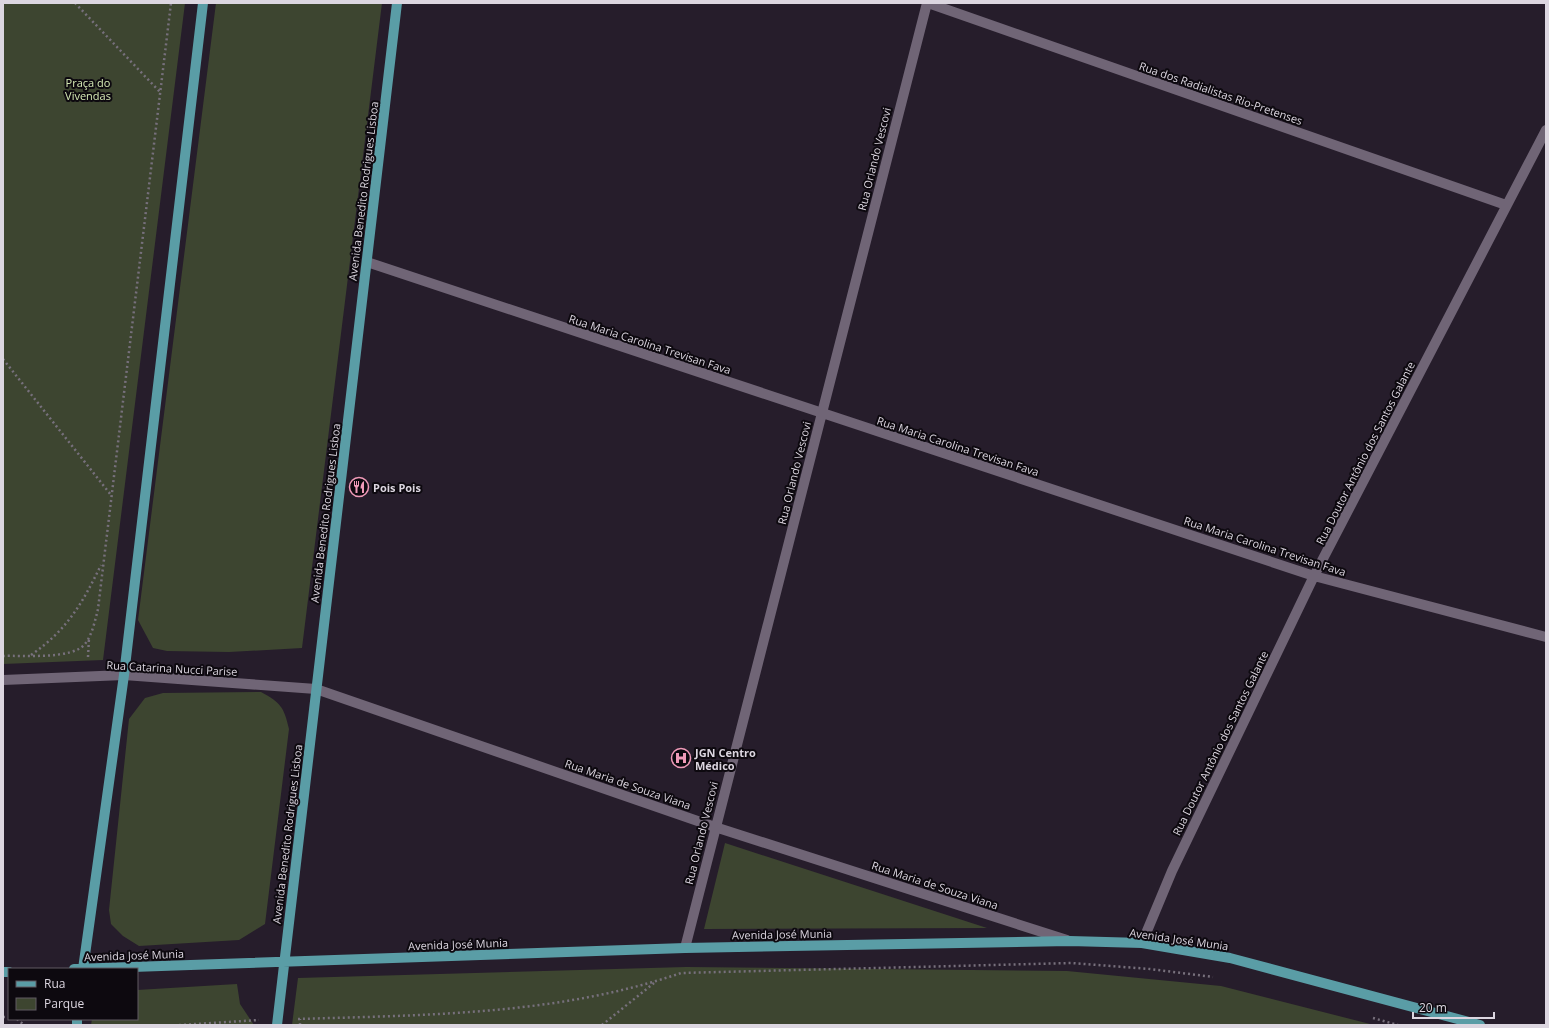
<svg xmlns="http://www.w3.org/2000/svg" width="1549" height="1028" font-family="'Open Sans',sans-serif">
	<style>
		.green { fill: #3d4530 }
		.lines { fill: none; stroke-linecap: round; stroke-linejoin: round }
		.path { stroke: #77707c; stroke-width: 2.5; stroke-dasharray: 2 3; stroke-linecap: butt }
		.street { stroke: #706576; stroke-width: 10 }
		.primary { stroke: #5a9da6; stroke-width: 10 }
		.labels { text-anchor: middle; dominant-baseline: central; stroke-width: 4; stroke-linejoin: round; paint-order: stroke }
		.park-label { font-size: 11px; fill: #d6eab5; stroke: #0d090f }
		.street-label { font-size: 11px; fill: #dcd6e0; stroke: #0d090f }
		.poi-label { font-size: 11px; font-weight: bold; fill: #dcd6e0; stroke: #0d090f; text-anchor: start }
	</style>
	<rect width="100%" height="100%" fill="#261d2b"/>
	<path class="green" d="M 3,3 L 185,3 L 103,660 L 3,664 Z
		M 216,3 L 382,3 L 302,648 L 229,652 L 167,651 L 153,648 L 138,620 Z
		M 261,692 C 281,703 284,707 289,729 L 265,924 L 239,940 L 139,946 L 123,936 L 111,924 L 109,910 L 129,719 L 145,698 L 163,693 Z
		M 725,843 L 987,928 L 704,929 Z
		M 686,967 L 1067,971 L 1221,986 L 1374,1025 L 292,1025 L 298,978 Z
		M 237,984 L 240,1004 L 254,1025 L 91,1025 L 92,1019 L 137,1019 L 137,990 Z"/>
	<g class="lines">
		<path class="path" d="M 75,3 L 160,92
			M 3,359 L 111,495
			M 31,655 C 67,630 82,604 101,565
			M 3,656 C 22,655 72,660 85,644 C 92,635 95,621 98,609 L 171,3
			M 88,657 L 89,638
			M 3,1017 L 9,1017
			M 1373,1018 L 1398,1025
			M 17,1019 L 24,1025
			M 298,1019 C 425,1015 559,1015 681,973 L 1071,963 L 1150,969 L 1213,977
			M 179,1025 L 259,1020
			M 300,1025 L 300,1019
			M 602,1025 L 654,983"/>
		<path class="street" d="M 928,3 L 1506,205
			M 367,262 L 1314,576 L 1546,637
			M 3,680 L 124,675 L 316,689 L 715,827 L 1067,940
			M 1142,943 L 1172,871 L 1314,576 L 1546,130
			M 685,948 L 927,3"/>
		<path class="primary" d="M 74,969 L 685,948 L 1070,941 L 1142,943 L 1230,958 L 1480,1025
			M 83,969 L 124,675 L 203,3
			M 3,972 L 9,972
			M 77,1025 L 77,1019
			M 277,1025 L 397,3"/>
	</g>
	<defs>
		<symbol id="restaurant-ring" viewBox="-11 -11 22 22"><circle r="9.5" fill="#0d090f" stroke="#ef9ab8" stroke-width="1.5"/><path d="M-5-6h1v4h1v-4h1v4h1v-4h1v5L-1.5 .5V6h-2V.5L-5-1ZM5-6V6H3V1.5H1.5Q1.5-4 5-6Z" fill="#ef9ab8"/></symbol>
		<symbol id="hospital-ring" viewBox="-11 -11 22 22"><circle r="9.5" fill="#0d090f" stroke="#ef9ab8" stroke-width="1.5"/><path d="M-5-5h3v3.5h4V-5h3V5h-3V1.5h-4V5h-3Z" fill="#ef9ab8"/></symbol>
	</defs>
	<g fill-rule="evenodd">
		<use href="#restaurant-ring" x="348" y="476" width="22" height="22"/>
		<use href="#hospital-ring" x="670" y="747" width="22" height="22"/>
	</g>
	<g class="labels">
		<g class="park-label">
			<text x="88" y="82">Praça do<tspan x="88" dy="13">Vivendas</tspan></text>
		</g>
		<g class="street-label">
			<text transform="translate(1221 93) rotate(19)">Rua dos Radialistas Rio-Pretenses</text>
			<text transform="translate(874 159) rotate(-76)">Rua Orlando Vescovi</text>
			<text transform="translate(363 191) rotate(-83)">Avenida Benedito Rodrigues Lisboa</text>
			<text transform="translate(650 344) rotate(18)">Rua Maria Carolina Trevisan Fava</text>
			<text transform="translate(958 446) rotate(18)">Rua Maria Carolina Trevisan Fava</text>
			<text transform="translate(1365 453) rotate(-63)">Rua Doutor Antônio dos Santos Galante</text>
			<text transform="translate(794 473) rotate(-76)">Rua Orlando Vescovi</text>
			<text transform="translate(325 513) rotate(-83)">Avenida Benedito Rodrigues Lisboa</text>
			<text transform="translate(1265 546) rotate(18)">Rua Maria Carolina Trevisan Fava</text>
			<text transform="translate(172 668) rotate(3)">Rua Catarina Nucci Parise</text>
			<text transform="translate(1220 743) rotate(-64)">Rua Doutor Antônio dos Santos Galante</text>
			<text transform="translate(628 784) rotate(19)">Rua Maria de Souza Viana</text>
			<text transform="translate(701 833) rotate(-76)">Rua Orlando Vescovi</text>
			<text transform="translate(287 834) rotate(-83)">Avenida Benedito Rodrigues Lisboa</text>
			<text transform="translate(935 885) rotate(18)">Rua Maria de Souza Viana</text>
			<text transform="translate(782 934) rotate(-1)">Avenida José Munia</text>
			<text transform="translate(1179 939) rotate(8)">Avenida José Munia</text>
			<text transform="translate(458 944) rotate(-2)">Avenida José Munia</text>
			<text transform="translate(134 955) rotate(-2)">Avenida José Munia</text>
		</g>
		<g class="poi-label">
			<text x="373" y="487">Pois Pois</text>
			<text x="695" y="752">JGN Centro<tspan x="695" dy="13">Médico</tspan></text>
		</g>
	</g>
	<rect width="1549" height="1028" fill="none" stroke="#dcd6e0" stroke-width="8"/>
	<rect x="8" y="968" width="130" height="52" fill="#0d090f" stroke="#605b63"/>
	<rect x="16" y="981" width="20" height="6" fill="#5a9da6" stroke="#605b63"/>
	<text x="44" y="988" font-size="12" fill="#dcd6e0">Rua</text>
	<rect x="16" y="998" width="20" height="12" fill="#3d4530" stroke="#605b63"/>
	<text x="44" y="1008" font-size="12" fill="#dcd6e0">Parque</text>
	<path d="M1413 1012v6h81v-6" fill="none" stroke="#dcd6e0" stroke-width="2"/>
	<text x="1419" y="1012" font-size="12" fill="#dcd6e0" stroke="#0d090f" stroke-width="3" paint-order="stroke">20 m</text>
</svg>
